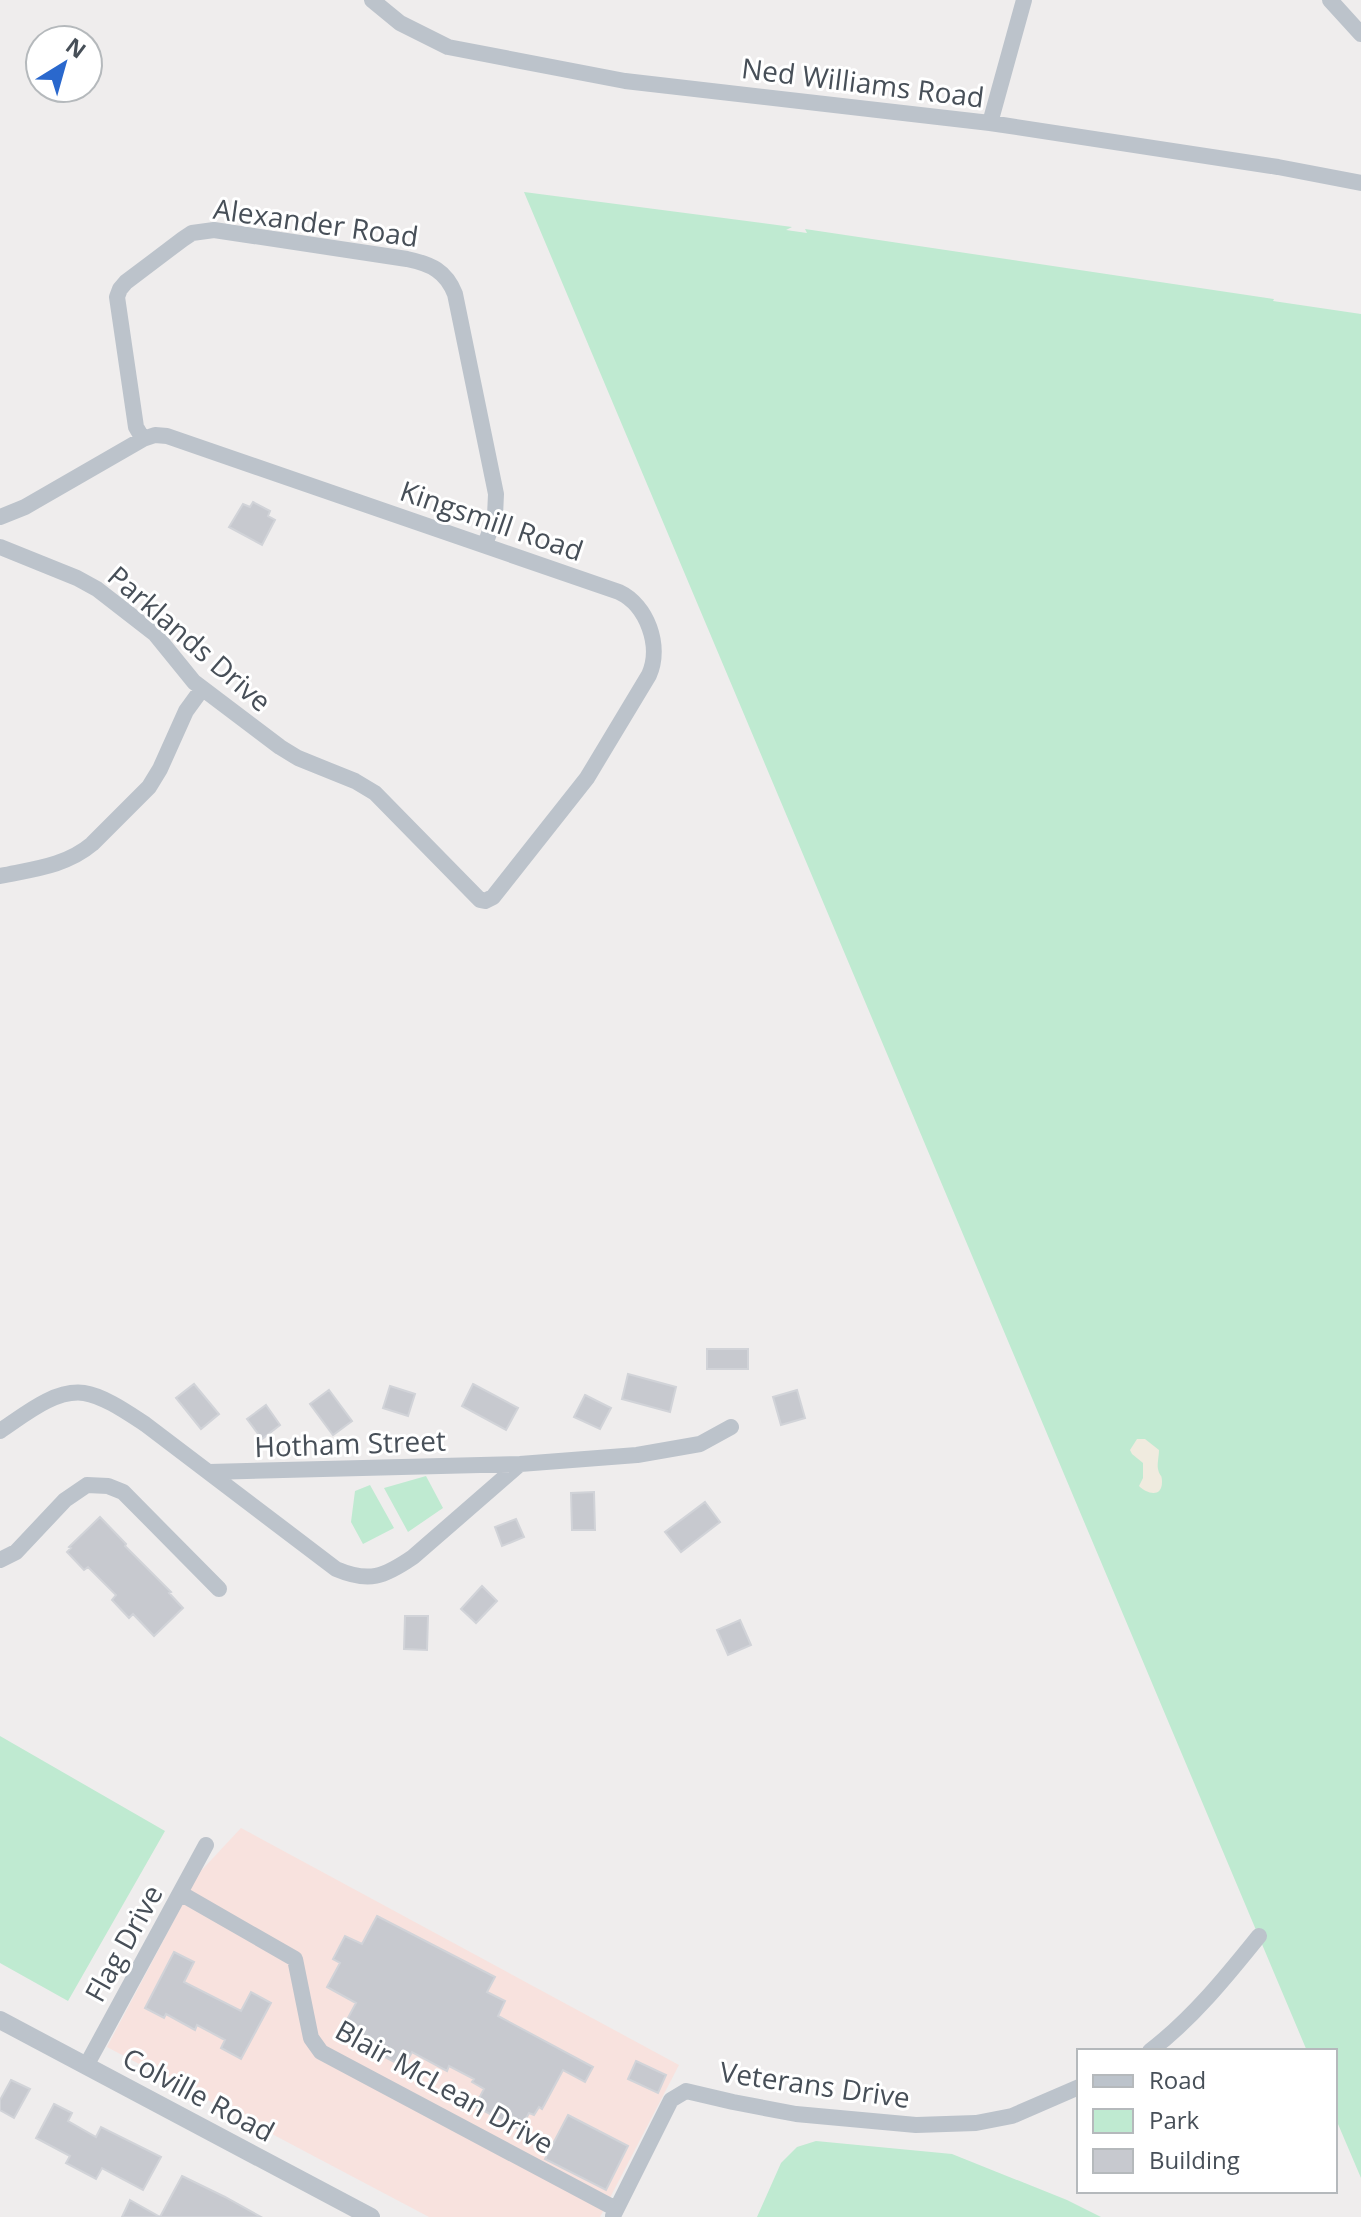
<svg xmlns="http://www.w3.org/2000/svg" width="1361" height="2217" font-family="'Open Sans',sans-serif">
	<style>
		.medical { fill: #f8e2de }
		.green { fill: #bfead1 }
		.sand { fill: #f0ebdf }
		.building { fill: #c7c9cf; stroke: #d1d3d8; stroke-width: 2 }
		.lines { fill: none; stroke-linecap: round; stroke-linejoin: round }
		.minor { stroke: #bcc3cb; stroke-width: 16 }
		.tertiary { stroke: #bcc3cb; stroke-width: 18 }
		.labels { text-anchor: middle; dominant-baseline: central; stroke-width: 6; stroke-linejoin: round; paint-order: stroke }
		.street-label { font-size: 28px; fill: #474f58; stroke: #fff }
	</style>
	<rect width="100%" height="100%" fill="#efeded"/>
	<path class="medical" d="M 241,1828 L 679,2065 L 600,2217 L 429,2217 L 107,2047 L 199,1873 Z"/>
	<path class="green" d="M 524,192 L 792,227 L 786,230 L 807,233 L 805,229 L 1274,299 L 1273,301 L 1361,314 L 1361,2178 L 1335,2117 L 1335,2051 L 1307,2051 Z
		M 426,1476 L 443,1508 L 408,1532 L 384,1488 Z
		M 370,1485 L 394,1528 L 363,1544 L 351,1522 L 355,1491 Z
		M 0,1736 L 165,1831 L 68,2001 L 0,1963 Z
		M 816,2141 L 952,2154 L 1067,2200 L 1101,2217 L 757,2217 L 781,2163 L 797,2147 Z"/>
	<path class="sand" d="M 1137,1439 L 1145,1439 L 1159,1450 C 1159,1456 1157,1464 1158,1469 C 1160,1478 1162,1473 1162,1482 C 1162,1498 1147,1494 1139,1486 L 1143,1478 L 1143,1463 L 1132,1454 L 1130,1450 Z"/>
	<path class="building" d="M 253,502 L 270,511 L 268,516 L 275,520 L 262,545 L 229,527 L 243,504 L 250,507 Z
		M 707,1349 L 748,1349 L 748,1369 L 707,1369 Z
		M 628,1374 L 676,1387 L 670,1412 L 622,1399 Z
		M 194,1384 L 219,1414 L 201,1429 L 176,1398 Z
		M 473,1384 L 518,1408 L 506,1430 L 462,1406 Z
		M 390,1386 L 415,1394 L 408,1416 L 383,1408 Z
		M 329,1390 L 352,1421 L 333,1435 L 310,1404 Z
		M 797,1390 L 805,1418 L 781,1425 L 773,1397 Z
		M 585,1395 L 611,1408 L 600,1429 L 574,1417 Z
		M 266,1405 L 280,1425 L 262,1439 L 247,1419 Z
		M 594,1492 L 595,1530 L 572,1530 L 571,1493 Z
		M 705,1502 L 720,1522 L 681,1552 L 665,1532 Z
		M 100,1517 L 126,1544 L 125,1546 L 171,1592 L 169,1593 L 183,1608 L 154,1636 L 133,1614 L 129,1618 L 112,1600 L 116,1595 L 88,1567 L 84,1570 L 67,1552 L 71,1548 L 69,1547 Z
		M 516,1519 L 524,1537 L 502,1546 L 495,1527 Z
		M 482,1586 L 497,1601 L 476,1623 L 461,1609 Z
		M 405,1616 L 428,1616 L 427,1650 L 404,1649 Z
		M 740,1620 L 751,1645 L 728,1655 L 717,1630 Z
		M 377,1916 L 495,1977 L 487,1992 L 505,2001 L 498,2016 L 593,2067 L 585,2082 L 563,2070 L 542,2109 L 539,2107 L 534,2115 L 529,2113 L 520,2130 L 475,2106 L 484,2089 L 472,2082 L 474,2079 L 449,2066 L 447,2071 L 412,2052 L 407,2061 L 399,2057 L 396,2063 L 351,2039 L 354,2033 L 343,2027 L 356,2003 L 327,1987 L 340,1963 L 333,1959 L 345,1936 L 362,1944 Z
		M 174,1952 L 194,1962 L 184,1982 L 241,2011 L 251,1992 L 271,2003 L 241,2059 L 221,2048 L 225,2040 L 197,2025 L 195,2030 L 166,2014 L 164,2018 L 145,2008 Z
		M 636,2061 L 666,2075 L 658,2093 L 628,2079 Z
		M 11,2080 L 30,2089 L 14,2118 L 0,2110 L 0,2100 Z
		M 54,2104 L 72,2113 L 68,2121 L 96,2137 L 101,2127 L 161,2157 L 143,2190 L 102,2168 L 96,2179 L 66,2163 L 70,2156 L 36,2138 Z
		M 568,2115 L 628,2146 L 606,2190 L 545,2159 Z
		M 182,2176 L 225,2197 L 261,2217 L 160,2217 Z
		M 130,2200 L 160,2217 L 122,2217 Z"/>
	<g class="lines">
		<path class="minor" d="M 372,0 L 400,23 L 448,47 L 625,81 L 990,123 L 1278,167 L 1361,183
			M 1330,0 L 1361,34
			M 990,123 L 1024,0
			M 143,439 L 136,427 L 117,297 L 120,289 L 126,282 L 183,239 L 192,233 L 214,230 L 407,259 C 431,264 446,271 455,294 L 496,494 L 495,516 L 485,545
			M 0,517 L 25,507 L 143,439 L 155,435 L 167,436 L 619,592 C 647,605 662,646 649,675 L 587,778 L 493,897 L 485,901 L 480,900 L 375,793 L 355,781 L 298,758 L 280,747 L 194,682 L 155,634 L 97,589 L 77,578 L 0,547
			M 0,876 C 33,869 66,866 92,844 L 149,787 L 160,769 L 186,711 L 202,689
			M 0,1431 C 23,1416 54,1389 84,1393 C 104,1396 128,1413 145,1424 L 336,1569 C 369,1583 384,1577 413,1557 L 520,1464
			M 209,1472 L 520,1464 L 637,1455 L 700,1444 L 731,1427
			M 0,1560 L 16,1552 L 65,1500 L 87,1485 L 108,1486 L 123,1492 L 219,1589
			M 180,1893 L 295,1959 L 311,2038 L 321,2052 L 616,2209
			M 1150,2051 C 1192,2019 1226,1977 1259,1936
			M 86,2066 L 206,1845
			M 613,2216 L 671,2100 L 686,2091 L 733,2102 L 796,2114 L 916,2125 L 976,2123 L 1012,2116 L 1079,2087"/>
		<path class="tertiary" d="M 0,2020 L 371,2217"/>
	</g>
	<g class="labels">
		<g class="street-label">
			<text transform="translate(863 82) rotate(7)">Ned Williams Road</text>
			<text transform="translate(316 222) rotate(8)">Alexander Road</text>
			<text transform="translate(492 520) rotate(19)">Kingsmill Road</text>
			<text transform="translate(190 638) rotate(41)">Parklands Drive</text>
			<text transform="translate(350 1443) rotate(-2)">Hotham Street</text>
			<text transform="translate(123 1943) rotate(-61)">Flag Drive</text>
			<text transform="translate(815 2084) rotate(8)">Veterans Drive</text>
			<text transform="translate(445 2086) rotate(29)">Blair McLean Drive</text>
			<text transform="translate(199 2094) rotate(28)">Colville Road</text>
		</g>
	</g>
	<rect x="1077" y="2049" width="260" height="144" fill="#ffffff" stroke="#b5b9bc" stroke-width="2"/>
	<rect x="1093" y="2075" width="40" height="12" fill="#bcc3cb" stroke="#b5b9bc" stroke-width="2"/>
	<text x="1149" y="2089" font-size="24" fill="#474f58">Road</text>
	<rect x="1093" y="2109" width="40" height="24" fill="#bfead1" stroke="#b5b9bc" stroke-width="2"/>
	<text x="1149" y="2129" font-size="24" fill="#474f58">Park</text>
	<rect x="1093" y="2149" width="40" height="24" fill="#c7c9cf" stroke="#b5b9bc" stroke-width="2"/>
	<text x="1149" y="2169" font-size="24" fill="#474f58">Building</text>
	<g transform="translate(64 64) rotate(37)"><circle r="38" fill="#ffffff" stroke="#b5b9bc" stroke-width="2"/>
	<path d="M0-6L14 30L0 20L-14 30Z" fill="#2a68cd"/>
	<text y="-12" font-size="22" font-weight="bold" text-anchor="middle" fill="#474f58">N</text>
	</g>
</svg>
